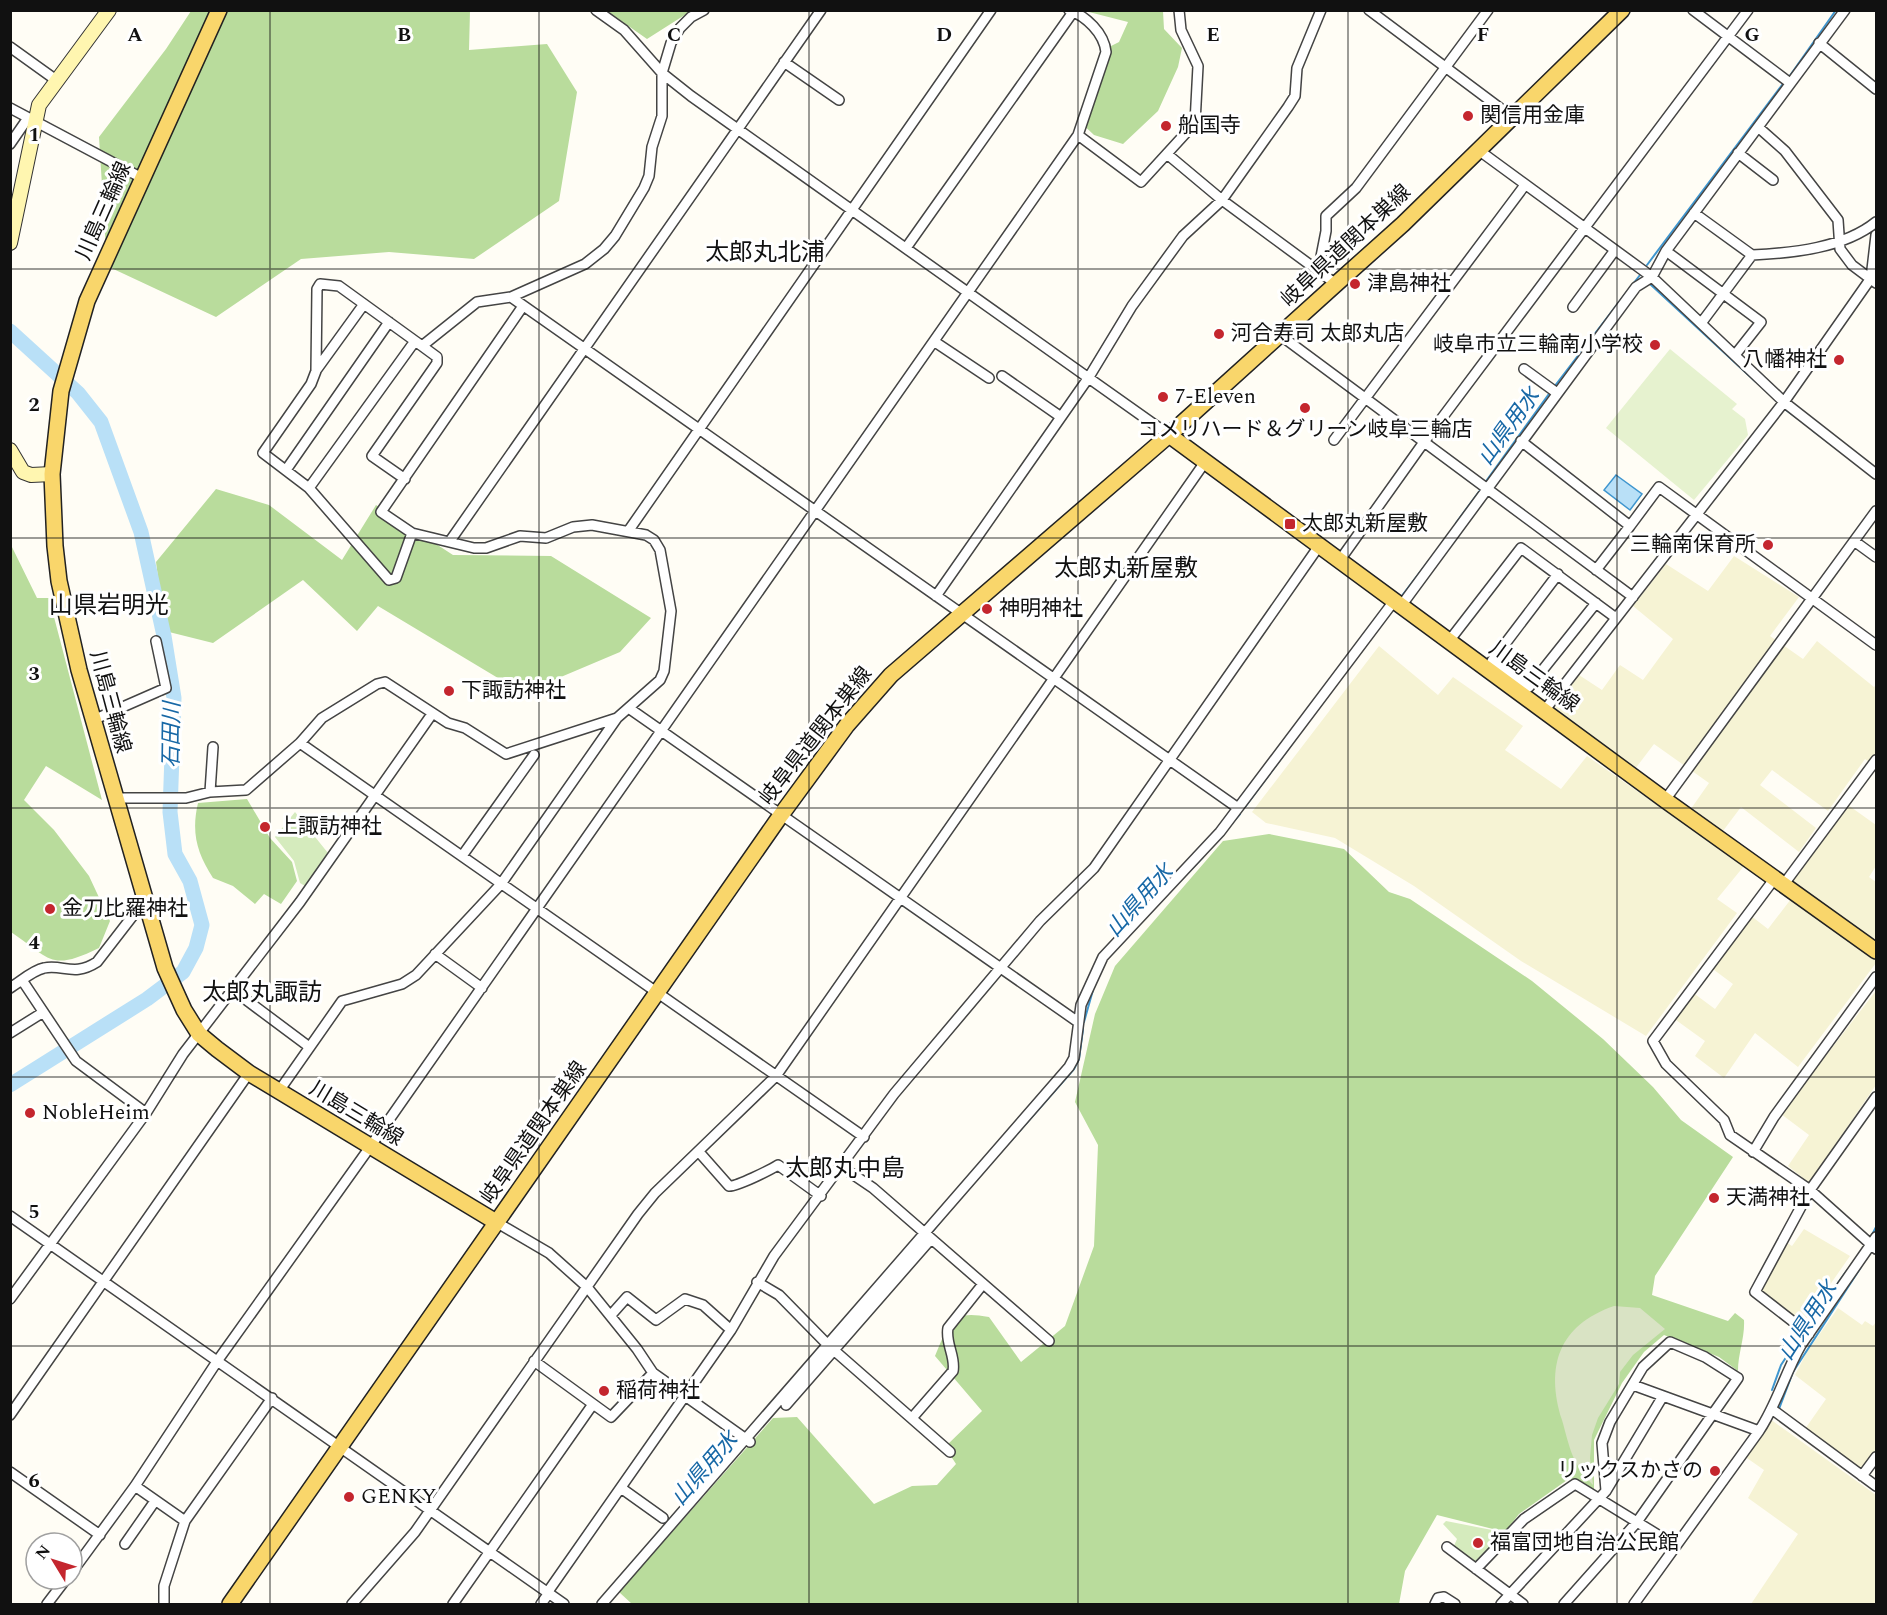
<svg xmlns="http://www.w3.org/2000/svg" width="1887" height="1615" font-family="Spectral,'Noto Sans JP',serif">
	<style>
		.farmland { fill: #f6f3d4 }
		.green { fill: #d5ebbd }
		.forest { fill: #b9dc9c }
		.cemetery { fill: #d9e3c4 }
		.pitch { fill: #e6f2cf }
		.water { fill: #b9e0f7; stroke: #3f96cf; stroke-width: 1.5 }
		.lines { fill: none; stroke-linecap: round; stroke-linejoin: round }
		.stream { stroke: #3f96cf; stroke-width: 2 }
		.river { stroke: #b9e0f7; stroke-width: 15 }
		.street-casing { stroke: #444; stroke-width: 12 }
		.secondary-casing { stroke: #333; stroke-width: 16 }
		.primary-casing { stroke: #222; stroke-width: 18 }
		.street { stroke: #fff; stroke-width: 9 }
		.secondary { stroke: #fff6b0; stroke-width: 14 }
		.primary { stroke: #f9d66b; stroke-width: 15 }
		.grid { fill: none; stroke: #111; stroke-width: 1.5; stroke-opacity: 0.55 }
		.poi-dot { fill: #c4262e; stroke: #fff; stroke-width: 2 }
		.labels { text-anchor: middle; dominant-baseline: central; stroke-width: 6; stroke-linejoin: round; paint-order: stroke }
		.poi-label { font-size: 21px; fill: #111; stroke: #fff; text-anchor: start }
		.street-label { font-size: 21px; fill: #111; stroke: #fff }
		.water-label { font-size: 22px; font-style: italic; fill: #1768a6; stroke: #fff }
		.quarter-label { font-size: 24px; fill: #111; stroke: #fff }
		.grid-label { font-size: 20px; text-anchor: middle; font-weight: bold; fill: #111; stroke: #fff; stroke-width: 6; stroke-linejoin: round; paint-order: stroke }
	</style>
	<rect width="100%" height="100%" fill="#fffdf5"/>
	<path class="farmland" d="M 1734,556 L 1799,597 L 1770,636 L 1803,659 L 1817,641 L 1874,687 L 1876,685 L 1876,767 L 1865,759 L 1828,811 L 1772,770 L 1760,785 L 1816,828 L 1799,852 L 1741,807 L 1720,835 L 1688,813 L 1709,783 L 1654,744 L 1632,773 L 1555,711 L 1556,705 L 1579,675 L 1602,690 L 1620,665 L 1643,680 L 1673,639 L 1633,606 L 1666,564 L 1708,591 Z
		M 1379,646 L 1438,695 L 1453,677 L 1523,726 L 1505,750 L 1561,789 L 1587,756 L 1744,866 L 1717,899 L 1737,913 L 1646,1036 L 1521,961 L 1414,886 L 1335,838 L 1266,823 L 1252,812 Z
		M 1848,805 L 1876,825 L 1876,866 L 1869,877 L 1876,882 L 1876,945 L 1794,884 L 1792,879 Z
		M 1791,899 L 1876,957 L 1876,963 L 1798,1067 L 1755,1033 L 1724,1078 L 1695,1056 L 1705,1041 L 1669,1015 L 1688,989 L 1715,1009 L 1733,984 L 1706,964 L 1746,912 L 1768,929 Z
		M 1875,992 L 1876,1085 L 1809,1183 L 1788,1166 L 1809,1135 L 1781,1114 Z
		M 1804,1229 L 1850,1256 L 1802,1325 L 1760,1294 L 1786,1242 L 1792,1246 Z
		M 1838,1308 L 1862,1325 L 1865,1321 L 1873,1326 L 1876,1322 L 1876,1451 L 1863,1470 L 1805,1429 L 1826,1399 L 1795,1375 L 1807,1352 Z
		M 1770,1419 L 1876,1495 L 1876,1604 L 1751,1604 L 1798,1534 L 1748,1498 L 1764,1470 L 1744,1456 Z"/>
	<path class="green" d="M 295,812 L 328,853 L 305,886 L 300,883 L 294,861 L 275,837 Z
		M 1446,1521 L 1492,1530 L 1500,1536 L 1476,1565 L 1453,1548 L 1457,1539 L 1443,1524 Z"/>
	<path class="forest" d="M 191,11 L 470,11 L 469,50 L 547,44 L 577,92 L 559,201 L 474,259 L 389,252 L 301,259 L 216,317 L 107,266 L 99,137 L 166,49 Z
		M 607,11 L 691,10 L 691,11 L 647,39 Z
		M 1085,11 L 1163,11 L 1164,29 L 1182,48 L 1178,67 L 1158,111 L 1123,144 L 1094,135 L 1077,119 L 1107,48 L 1119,42 L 1128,22 Z
		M 216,489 L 269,505 L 342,560 L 376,505 L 453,555 L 551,556 L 651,618 L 620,652 L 523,693 L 378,606 L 357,631 L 303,580 L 213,643 L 165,631 L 156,562 Z
		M 10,543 L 37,598 L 49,598 L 102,800 L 46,766 L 24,800 L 54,830 L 89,876 L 110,921 L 99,948 C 50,972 51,959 11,932 Z
		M 247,799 L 270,838 L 292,862 L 297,881 L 281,904 L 264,894 L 255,904 L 233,886 L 213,878 C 197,853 191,833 198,803 Z
		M 1269,834 L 1344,849 L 1389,892 L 1410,899 L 1532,981 L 1603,1039 L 1653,1087 L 1681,1120 L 1733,1157 L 1655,1276 L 1652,1295 L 1728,1321 L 1735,1313 L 1744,1320 C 1745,1338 1738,1353 1738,1371 L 1719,1357 L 1664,1335 L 1644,1352 L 1622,1383 L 1594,1440 L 1594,1490 L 1570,1478 L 1519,1514 L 1505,1532 L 1437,1515 L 1405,1571 L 1399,1604 L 632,1604 L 619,1592 L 773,1418 L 797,1417 L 874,1504 L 912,1486 L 937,1485 L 956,1464 L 945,1447 L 982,1411 L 935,1356 C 949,1324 949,1309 989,1317 L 1021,1362 L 1065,1326 L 1094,1246 L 1098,1145 L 1075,1102 L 1095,1014 L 1115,966 L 1223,841 Z"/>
	<path class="cemetery" d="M 1614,1306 L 1640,1308 L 1665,1329 L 1633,1355 L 1620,1372 L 1619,1384 L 1598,1418 L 1592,1435 L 1590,1458 L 1593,1485 C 1571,1462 1570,1448 1562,1420 C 1545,1366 1559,1325 1614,1306 Z"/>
	<path class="pitch" d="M 1670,349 L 1737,404 L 1732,409 L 1745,419 L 1748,435 L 1694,500 L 1606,428 Z"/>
	<path class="water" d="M 1616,475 L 1642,494 L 1630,510 L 1604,490 Z"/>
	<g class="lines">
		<path class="stream" d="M 1789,77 L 1836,10
			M 1647,265 L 1785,81
			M 1633,284 L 1640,275
			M 1650,284 L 1756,382
			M 1554,387 L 1629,289
			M 1763,388 L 1780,404
			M 1786,410 L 1801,421
			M 1812,430 L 1853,461
			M 1484,484 L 1551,391
			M 1456,523 L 1481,489
			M 1401,597 L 1430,559
			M 1245,807 L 1292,744
			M 1232,823 L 1240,814
			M 1182,879 L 1203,857
			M 1084,1022 L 1093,990
			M 1008,1144 L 1074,1069 L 1079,1059 L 1083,1029
			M 933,1231 L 941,1221
			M 1871,1237 L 1876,1227
			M 1806,1328 L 1848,1269
			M 1772,1390 L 1781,1365 L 1800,1336
			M 1779,1409 L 1793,1372 L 1861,1267
			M 774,1413 L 782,1404"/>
		<path class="river" d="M 10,331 L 78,393 L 101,422 L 141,532 L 164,636 L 174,698 L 170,812 L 175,854 L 190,881 L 202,925 L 196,948 L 183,972 L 147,999 L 10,1085"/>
		<defs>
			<path id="street" d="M 596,10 L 624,30 L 662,73 L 691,96 L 1169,435
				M 1369,10 L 1512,117
				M 1693,10 L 1790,83
				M 1819,43 L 1876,89
				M 10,47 L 56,80
				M 784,62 L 839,100
				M 10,108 L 142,178
				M 1758,127 L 1785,151 L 1838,220 L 1840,249 L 1852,265 L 1876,283
				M 1078,135 L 1141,182 L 1195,123 L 1198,66 L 1181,30 L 1179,10
				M 10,144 L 28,118
				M 1477,149 L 1652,277 L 1784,402 L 1876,474
				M 1738,153 L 1773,180
				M 1167,154 L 1222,200 L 1336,284
				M 1694,213 L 1752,255
				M 906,248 L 1073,12
				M 1666,251 L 1761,322 L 1735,355
				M 1318,272 L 1326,231 L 1326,216 L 1356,188 L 1488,10
				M 511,297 L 585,264 L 604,249 L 615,236 L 644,188 L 649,176 L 652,147 L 662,116 L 662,73 L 671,43 L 680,28 L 691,17 L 704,10
				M 1573,307 L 1615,250
				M 1702,322 L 1752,255 C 1793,253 1844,248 1876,222
				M 1280,335 L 1633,597
				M 935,342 L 989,378
				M 317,369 L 364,304
				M 1524,369 L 1557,393
				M 1002,376 L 1061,417
				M 1334,440 L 1525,185
				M 1521,441 L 1630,526 L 1659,487 L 1876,645
				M 286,470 L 389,322
				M 405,479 L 372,456 L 437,363 L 437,357 L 422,346
				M 309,488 L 415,341
				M 629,530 L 991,10
				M 412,533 L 381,512 L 523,306
				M 450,541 L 821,10
				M 1854,541 L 1876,557
				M 1340,560 L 1424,442 L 1748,10
				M 1596,570 L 1630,526
				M 1558,574 L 1492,661 L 1529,687 L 1596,603
				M 936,596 L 1089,377 L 1132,306 L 1183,236 L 1222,200 L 1288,107 L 1295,96 L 1297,68 L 1321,10
				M 1401,606 L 1636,287 L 1652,277 L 1666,251 L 1845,10
				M 1449,641 L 1521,548 L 1616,618
				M 630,709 L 1078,1022
				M 1544,711 L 1784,402 L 1871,278 L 1876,235
				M 93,720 L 166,688 L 156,641
				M 300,743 L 864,1137
				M 210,792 L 213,747
				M 116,798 L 186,798 L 210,792 L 246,790 L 300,743 L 322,718 L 377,684 L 385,682 L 448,723 L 465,728 L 506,754 L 617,718 L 660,680 L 664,671 L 671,611 L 660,550 L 654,540 L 646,535 L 592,525 L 573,527 L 546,538 L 520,536 L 486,548 L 474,548 L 412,533 L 396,578 L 389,580 L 309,488 L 263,453 L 311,384 L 316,371 L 317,289 L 320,284 L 339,286 L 422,346 L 477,302 L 511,297 L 1238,808
				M 1665,800 L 1876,511
				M 462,856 L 534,755
				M 1775,878 L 1653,1041 L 1666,1064 L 1724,1120 L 1730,1135 L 1810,1190 L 1876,1249
				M 1784,884 L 1876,760
				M 435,954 L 482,988
				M 22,980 L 76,1061 L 146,1113
				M 10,988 C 20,982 33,970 44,968 C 63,964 74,977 97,962 L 145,900
				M 233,990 L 308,1046
				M 10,1033 L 42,1013
				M 279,1091 L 342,1001 L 402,984 L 416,975 L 501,884 L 617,718
				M 699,1152 L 729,1186 C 736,1187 770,1170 778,1165 L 821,1196
				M 1753,1152 L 1774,1117 L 1876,977
				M 842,1167 L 873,1188 L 1049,1341
				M 10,1216 L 564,1604
				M 496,1222 L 549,1253 L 587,1287 L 637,1349 L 653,1373 L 750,1442
				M 757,1282 L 779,1295 L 828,1345 L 950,1452
				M 10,1299 L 146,1113 L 183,1054 L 300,902 L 432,714
				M 611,1315 L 627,1297 L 656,1320 L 685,1299 L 703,1305 L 731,1330
				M 1809,1334 L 1755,1292 L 1810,1190 L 1876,1097
				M 534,1361 L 611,1417 L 653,1373
				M 1633,1385 L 1759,1431
				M 786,1405 L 931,1239
				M 1773,1410 L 1876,1486
				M 10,1415 L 249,1073
				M 912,1418 L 953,1371 C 956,1357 945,1343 948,1328 L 983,1284
				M 10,1472 L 100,1535
				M 1862,1476 L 1876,1457
				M 135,1486 L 185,1521 L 164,1586 L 164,1604
				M 621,1488 L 663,1518
				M 185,1521 L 272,1398
				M 125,1544 L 155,1501
				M 1447,1547 L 1523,1604
				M 1476,1569 L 1524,1519 L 1575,1484 L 1676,1546
				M 72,1572 L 135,1486 L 218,1360 L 370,1147 L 1078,135 L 1106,52 C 1104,33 1086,16 1069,10
				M 547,1593 L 731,1330 L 774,1256 L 894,1094 L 1040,921 L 1094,868 L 1319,546
				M 47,1604 L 66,1579
				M 352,1604 L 415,1532 L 638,1214 L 655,1193 L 776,1076 L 1205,462
				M 453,1604 L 593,1404
				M 541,1604 L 549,1593
				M 602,1604 L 1069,1067 L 1074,1058 L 1081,1005 L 1103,957 L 1220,832 L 1394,601
				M 1435,1604 L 1438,1598 L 1444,1597 L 1455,1604
				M 1501,1604 L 1606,1491 L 1663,1396
				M 1564,1604 L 1637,1522 L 1738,1378 L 1705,1357 L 1670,1342 L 1643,1367 L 1610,1422 L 1602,1443 L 1606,1491
				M 1634,1604 L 1759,1431 C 1777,1404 1785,1373 1801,1345 L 1876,1237"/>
			<path id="secondary" d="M 10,243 L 39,105 L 109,10
				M 10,450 L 23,472 L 31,475 L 52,474"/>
			<path id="primary" d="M 219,10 L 87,301 L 61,391 L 52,474 L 55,546 L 59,581 L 79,670 L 165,968 L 184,1010 L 199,1034 L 217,1049 L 249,1073 L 496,1222
				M 1169,435 L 1665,800 L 1876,951
				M 230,1604 L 781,815 L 847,725 L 891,675 L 1169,435 L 1336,284 L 1403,224 L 1622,10"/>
		</defs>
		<use href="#street" class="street-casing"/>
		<use href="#secondary" class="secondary-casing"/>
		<use href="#primary" class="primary-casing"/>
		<use href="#street" class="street"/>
		<use href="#secondary" class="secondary"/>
		<use href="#primary" class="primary"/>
	</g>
	<path class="grid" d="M 270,10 L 270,1604M 539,10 L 539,1604M 809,10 L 809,1604M 1078,10 L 1078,1604M 1348,10 L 1348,1604M 1617,10 L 1617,1604M 10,269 L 1876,269M 10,538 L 1876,538M 10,808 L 1876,808M 10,1077 L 1876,1077M 10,1346 L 1876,1346"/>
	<g class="poi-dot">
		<circle cx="1468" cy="116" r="6"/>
		<circle cx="1166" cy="126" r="6"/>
		<circle cx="1355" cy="284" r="6"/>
		<circle cx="1219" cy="334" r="6"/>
		<circle cx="1655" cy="345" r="6"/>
		<circle cx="1839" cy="360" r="6"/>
		<circle cx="1163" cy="397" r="6"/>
		<circle cx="1305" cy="408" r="6"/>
		<rect x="1284" y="518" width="12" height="12" rx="3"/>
		<circle cx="1768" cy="545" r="6"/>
		<circle cx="987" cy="609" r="6"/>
		<circle cx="449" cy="691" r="6"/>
		<circle cx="265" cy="827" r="6"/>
		<circle cx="50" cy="909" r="6"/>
		<circle cx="30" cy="1113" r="6"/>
		<circle cx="1714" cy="1198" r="6"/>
		<circle cx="604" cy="1391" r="6"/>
		<circle cx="1715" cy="1471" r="6"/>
		<circle cx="349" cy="1497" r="6"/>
		<circle cx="1478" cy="1543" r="6"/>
	</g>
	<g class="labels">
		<g class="poi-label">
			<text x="1480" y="116">関信用金庫</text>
			<text x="1178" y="126">船国寺</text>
			<text x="1367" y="284">津島神社</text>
			<text x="1231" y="334">河合寿司 太郎丸店</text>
			<text x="1643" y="345" text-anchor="end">岐阜市立三輪南小学校</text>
			<text x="1827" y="360" text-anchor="end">八幡神社</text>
			<text x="1175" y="397">7-Eleven</text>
			<text x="1305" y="430" text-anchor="middle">コメリハード＆グリーン岐阜三輪店</text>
			<text x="1302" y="524">太郎丸新屋敷</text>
			<text x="1756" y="545" text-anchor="end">三輪南保育所</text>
			<text x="999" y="609">神明神社</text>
			<text x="461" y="691">下諏訪神社</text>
			<text x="277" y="827">上諏訪神社</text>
			<text x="62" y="909">金刀比羅神社</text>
			<text x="42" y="1113">NobleHeim</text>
			<text x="1726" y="1198">天満神社</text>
			<text x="616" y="1391">稲荷神社</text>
			<text x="1703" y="1471" text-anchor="end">リックスかさの</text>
			<text x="361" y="1497">GENKY</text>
			<text x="1490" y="1543">福富団地自治公民館</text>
		</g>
		<g class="street-label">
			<text transform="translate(104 211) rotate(-66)">川島三輪線</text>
			<text transform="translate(1346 246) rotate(-43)">岐阜県道関本巣線</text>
			<text transform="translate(1534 677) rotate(36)">川島三輪線</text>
			<text transform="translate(110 702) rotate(75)">川島三輪線</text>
			<text transform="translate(816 736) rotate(-52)">岐阜県道関本巣線</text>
			<text transform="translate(356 1114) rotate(31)">川島三輪線</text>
			<text transform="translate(534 1133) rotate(-55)">岐阜県道関本巣線</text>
		</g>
		<g class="water-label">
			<text transform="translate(1509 427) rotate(-54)">山県用水</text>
			<text transform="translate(172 735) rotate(-89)">石田川</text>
			<text transform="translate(1140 901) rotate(-48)">山県用水</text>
			<text transform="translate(1808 1321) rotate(-57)">山県用水</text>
			<text transform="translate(705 1469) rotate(-49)">山県用水</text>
		</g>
		<g class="quarter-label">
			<text x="765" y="253">太郎丸北浦</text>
			<text x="1126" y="569">太郎丸新屋敷</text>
			<text x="109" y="606">山県岩明光</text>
			<text x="262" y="993">太郎丸諏訪</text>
			<text x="845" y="1169">太郎丸中島</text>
		</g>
	</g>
	<g class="grid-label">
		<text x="135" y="41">A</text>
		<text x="404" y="41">B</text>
		<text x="674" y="41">C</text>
		<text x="944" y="41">D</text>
		<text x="1213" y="41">E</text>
		<text x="1483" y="41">F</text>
		<text x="1752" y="41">G</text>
		<text x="34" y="141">1</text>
		<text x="34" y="411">2</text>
		<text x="34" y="680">3</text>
		<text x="34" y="949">4</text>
		<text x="34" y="1218">5</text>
		<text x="34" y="1487">6</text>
	</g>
	<rect width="1887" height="1615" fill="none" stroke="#111111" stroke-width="24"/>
	<g transform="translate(54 1561) rotate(308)"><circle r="28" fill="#ffffff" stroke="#a0a0a0" stroke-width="1.5"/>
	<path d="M0-4.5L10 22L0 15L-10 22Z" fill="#c4262e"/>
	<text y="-9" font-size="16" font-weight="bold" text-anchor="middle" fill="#111111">N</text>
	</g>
</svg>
